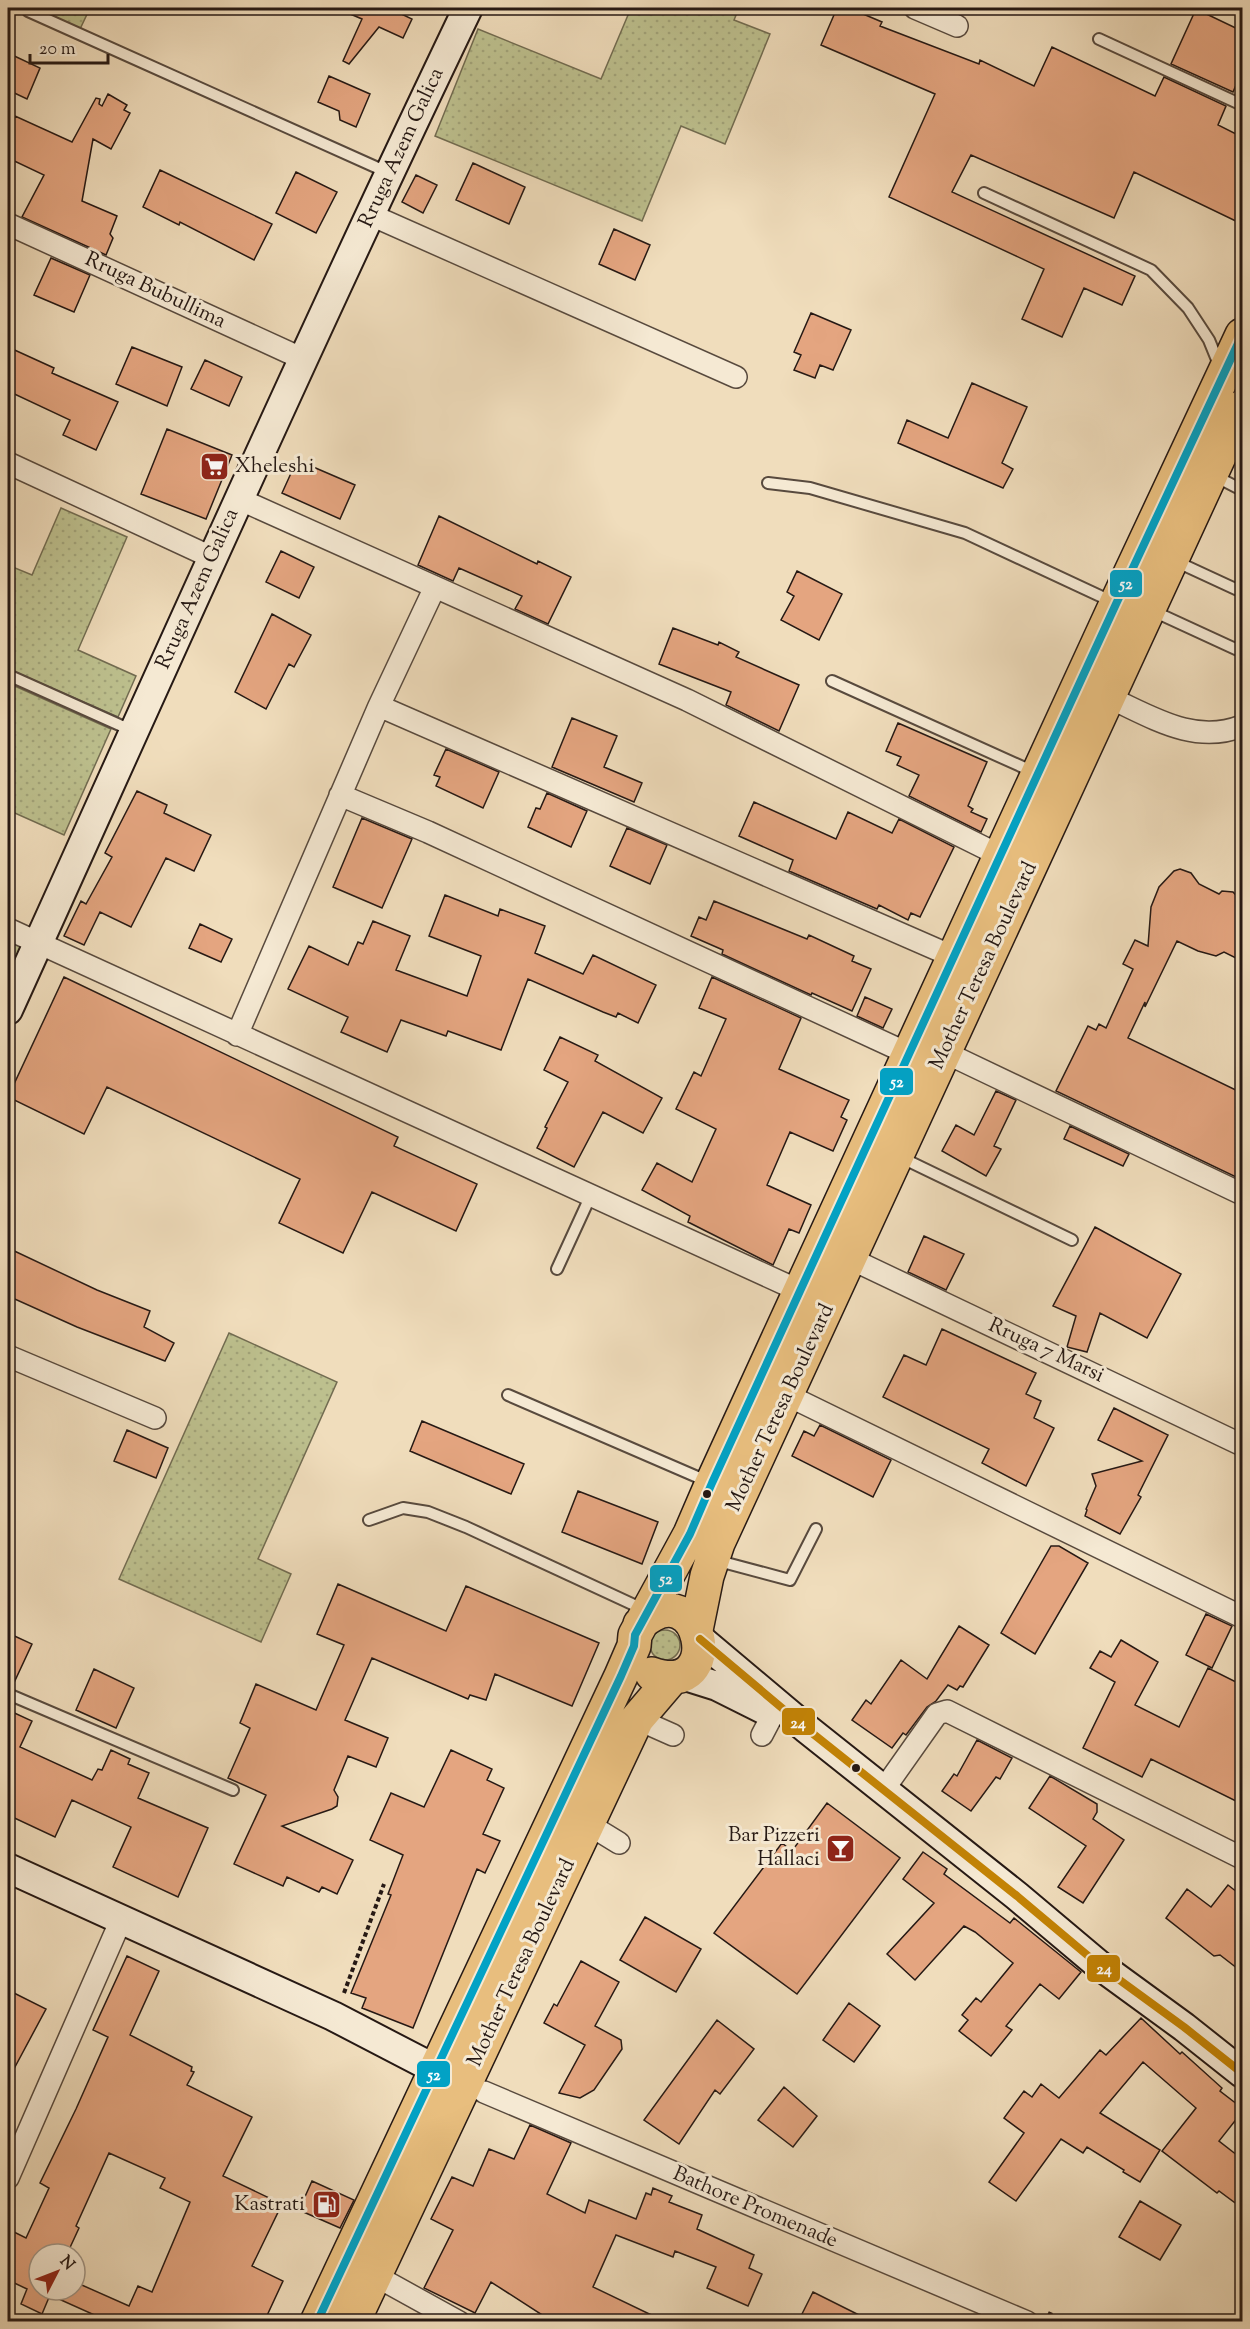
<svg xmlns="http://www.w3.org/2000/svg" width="1250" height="2329" font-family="'Sorts Mill Goudy',serif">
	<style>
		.grass { fill: url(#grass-dots); stroke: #726c51; stroke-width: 1.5 }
		.building { fill: #e4a580; stroke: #261914; stroke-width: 1.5; fill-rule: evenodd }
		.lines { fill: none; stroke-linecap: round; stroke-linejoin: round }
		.lane-casing { stroke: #584a3e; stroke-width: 14 }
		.street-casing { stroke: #584a3e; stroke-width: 24 }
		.secondary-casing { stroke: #261914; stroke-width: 32 }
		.primary-casing { stroke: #261914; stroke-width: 36 }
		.path { stroke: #261914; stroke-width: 4; stroke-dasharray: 4.5 3; stroke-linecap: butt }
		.lane { stroke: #f5e9d3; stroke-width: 10 }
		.street { stroke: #f5e9d3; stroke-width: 21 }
		.secondary { stroke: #f5e9d3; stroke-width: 28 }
		.primary { stroke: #e8be7e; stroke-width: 33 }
		.bus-1-casing { stroke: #f5e9d3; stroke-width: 12 }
		.bus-2-casing { stroke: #f5e9d3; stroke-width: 12 }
		.bus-1 { stroke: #02a2c5; stroke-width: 8 }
		.bus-2 { stroke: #c38305; stroke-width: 8 }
		.bus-dot { fill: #261914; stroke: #f5e9d3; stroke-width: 2 }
		.labels { text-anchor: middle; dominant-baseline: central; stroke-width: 6; stroke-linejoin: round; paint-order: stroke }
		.street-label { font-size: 21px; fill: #261914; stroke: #f5e9d3 }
		.poi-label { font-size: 21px; fill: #261914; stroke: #f5e9d3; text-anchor: end }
		.line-badge { stroke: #f5e9d3; stroke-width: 2 }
		.badge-label { font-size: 16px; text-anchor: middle; font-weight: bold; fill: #fff }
	</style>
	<defs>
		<pattern id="grass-dots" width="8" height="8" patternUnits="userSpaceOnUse" patternTransform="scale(1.5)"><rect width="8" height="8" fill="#bdc08e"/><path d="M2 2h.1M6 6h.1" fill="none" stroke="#a2a47a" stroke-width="1.8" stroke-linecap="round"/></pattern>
	</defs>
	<rect width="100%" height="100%" fill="#f0ddbc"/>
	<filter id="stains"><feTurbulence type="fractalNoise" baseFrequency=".00333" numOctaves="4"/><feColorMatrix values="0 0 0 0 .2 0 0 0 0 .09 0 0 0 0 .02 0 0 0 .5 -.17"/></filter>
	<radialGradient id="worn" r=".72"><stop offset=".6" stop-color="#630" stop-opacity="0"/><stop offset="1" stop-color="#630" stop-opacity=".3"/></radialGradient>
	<path class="grass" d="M 33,8 L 90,8 L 80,29 Z
		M 631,8 L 739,8 L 734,20 L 770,34 L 725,144 L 681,126 L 642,221 L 435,136 L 478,29 L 601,79 Z
		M 61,508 L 127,537 L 78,650 L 136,676 L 118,717 L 8,669 L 8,565 L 32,575 Z
		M 8,683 L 111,729 L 64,835 L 8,810 Z
		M 8,936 L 25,944 L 8,984 Z
		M 229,1333 L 337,1382 L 258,1559 L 291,1574 L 261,1642 L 119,1579 Z
		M650 1645a15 15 0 1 1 30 0a15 15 0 1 1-30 0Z"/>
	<path class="building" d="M 336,8 L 395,8 L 393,10 L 412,19 L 403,38 L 379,27 L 349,64 L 343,61 L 362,19 Z
		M 837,8 L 849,8 L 882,22 L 880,26 L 979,64 L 980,60 L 1034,86 L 1052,47 L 1155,96 L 1164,77 L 1226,106 L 1218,125 L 1242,137 L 1242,224 L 1134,172 L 1114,218 L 971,155 L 952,192 L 1135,276 L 1122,305 L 1084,288 L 1062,337 L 1022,319 L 1044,269 L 889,197 L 935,94 L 821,45 Z
		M 1196,9 L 1242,31 L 1242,71 L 1233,92 L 1171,64 Z
		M 8,53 L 40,68 L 27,99 L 8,90 Z
		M 329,76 L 370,94 L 356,127 L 340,120 L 339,111 L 318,102 Z
		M 108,94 L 127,105 L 124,110 L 130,113 L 111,149 L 93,139 L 82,201 L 117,216 L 110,234 L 113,238 L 106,255 L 22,217 L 44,175 L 8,158 L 8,131 L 15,116 L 72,142 L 96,98 L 100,99 L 99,104 L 102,106 Z
		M 473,163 L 525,187 L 509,224 L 456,200 Z
		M 160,170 L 272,224 L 254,260 L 180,222 L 179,225 L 143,207 Z
		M 296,172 L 337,192 L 316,233 L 276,213 Z
		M 416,175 L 437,185 L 423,213 L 402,202 Z
		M 614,229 L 650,245 L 635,280 L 599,264 Z
		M 51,258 L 90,275 L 74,312 L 34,295 Z
		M 811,313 L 851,330 L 833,370 L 820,365 L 815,378 L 794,370 L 801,355 L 794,352 Z
		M 8,347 L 54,368 L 52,373 L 118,402 L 96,450 L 63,435 L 70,420 L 8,391 Z
		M 132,347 L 182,367 L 167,406 L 116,384 Z
		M 205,360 L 242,377 L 229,406 L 191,389 Z
		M 972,383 L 1027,407 L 1002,463 L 1013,469 L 1003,488 L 898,443 L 907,420 L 948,438 Z
		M 167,429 L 232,455 L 206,519 L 141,494 Z
		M 297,460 L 355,485 L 340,519 L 282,493 Z
		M 439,516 L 537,564 L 538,561 L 571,577 L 548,624 L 515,609 L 522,596 L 459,568 L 453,581 L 418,565 Z
		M 281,551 L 314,567 L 299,598 L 266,582 Z
		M 797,571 L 842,594 L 819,640 L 781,620 L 794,596 L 787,592 Z
		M 272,614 L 311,635 L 294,667 L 289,664 L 266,709 L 235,692 Z
		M 673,628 L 718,645 L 719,642 L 739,652 L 736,657 L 799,685 L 779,731 L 726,705 L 731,692 L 659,664 Z
		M 572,718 L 617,736 L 604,767 L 642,783 L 634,802 L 552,767 Z
		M 898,723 L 987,762 L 968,806 L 973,809 L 971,812 L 987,819 L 981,832 L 909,796 L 919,775 L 897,765 L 901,757 L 886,751 Z
		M 446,749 L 499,772 L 483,808 L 436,786 L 440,777 L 434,775 Z
		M 137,791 L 167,805 L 164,813 L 211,835 L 194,871 L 166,858 L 131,927 L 100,912 L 84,945 L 64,936 L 81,901 L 86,904 L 112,857 L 105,853 Z
		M 547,793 L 587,811 L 571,847 L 528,827 L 536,808 L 540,809 Z
		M 754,802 L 836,839 L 848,812 L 892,833 L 899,819 L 954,847 L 920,917 L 911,913 L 908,920 L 879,905 L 877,909 L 789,871 L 793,860 L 739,836 Z
		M 362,818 L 412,839 L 382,908 L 333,887 Z
		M 627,828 L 667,845 L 650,884 L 610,866 Z
		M 1180,869 L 1191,873 L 1199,884 L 1219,894 L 1222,891 L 1233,892 L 1242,902 L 1242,961 L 1224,952 L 1216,956 L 1198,951 L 1177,941 L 1145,1007 L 1145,1002 L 1128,1038 L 1242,1093 L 1242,1162 L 1236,1177 L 1056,1091 L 1088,1026 L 1096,1030 L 1099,1024 L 1106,1028 L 1133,969 L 1123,964 L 1135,940 L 1148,946 L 1151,907 L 1159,887 L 1174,871 Z
		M 445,895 L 498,916 L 500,909 L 545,926 L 535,953 L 583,974 L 593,955 L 656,985 L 638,1023 L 618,1013 L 616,1017 L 603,1012 L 528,979 L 501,1050 L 448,1031 L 446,1036 L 401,1020 L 387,1052 L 341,1032 L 348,1017 L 288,989 L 309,946 L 348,965 L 358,942 L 363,944 L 373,921 L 410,936 L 396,970 L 467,996 L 481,956 L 429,936 Z
		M 714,901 L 807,939 L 809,935 L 854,956 L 852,961 L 871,969 L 852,1011 L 812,993 L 811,995 L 722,954 L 723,950 L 691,936 L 699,917 L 706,920 Z
		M 200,924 L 232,939 L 221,962 L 189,948 Z
		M 64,977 L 398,1137 L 394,1146 L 477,1184 L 456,1231 L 372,1192 L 343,1253 L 279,1223 L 300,1179 L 107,1087 L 84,1134 L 8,1097 Z
		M 712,977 L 801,1018 L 779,1069 L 849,1100 L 841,1117 L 847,1120 L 833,1151 L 790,1132 L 767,1185 L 811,1205 L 799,1233 L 789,1229 L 773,1265 L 688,1222 L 690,1216 L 642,1190 L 657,1163 L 692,1182 L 716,1129 L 676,1109 L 694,1072 L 701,1076 L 726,1019 L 699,1008 Z
		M 865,997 L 892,1009 L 883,1028 L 857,1016 Z
		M 560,1037 L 598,1055 L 595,1061 L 662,1098 L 643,1133 L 603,1112 L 574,1167 L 537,1148 L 547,1128 L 545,1127 L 568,1082 L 544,1070 Z
		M 996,1091 L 1016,1100 L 994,1146 L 1001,1149 L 986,1176 L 942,1151 L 956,1125 L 974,1135 Z
		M 1070,1126 L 1129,1154 L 1123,1166 L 1064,1139 Z
		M 1095,1227 L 1181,1274 L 1147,1338 L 1100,1313 L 1087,1352 L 1067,1347 L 1076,1316 L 1053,1306 Z
		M 924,1236 L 964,1254 L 946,1290 L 908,1272 Z
		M 8,1248 L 97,1290 L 150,1311 L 144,1327 L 174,1343 L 165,1361 L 77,1327 L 8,1296 Z
		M 942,1329 L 1036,1373 L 1026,1394 L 1041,1401 L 1034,1418 L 1054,1428 L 1026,1486 L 982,1463 L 989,1449 L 883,1397 L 904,1355 L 926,1365 Z
		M 1114,1408 L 1168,1435 L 1138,1495 L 1141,1497 L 1120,1534 L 1085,1516 L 1087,1510 L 1086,1509 L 1096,1486 L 1092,1474 L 1142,1461 L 1098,1440 Z
		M 422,1421 L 524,1464 L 511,1494 L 410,1451 Z
		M 820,1425 L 891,1460 L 873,1497 L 792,1456 L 804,1431 L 814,1436 Z
		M 127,1430 L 168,1448 L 156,1478 L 114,1461 Z
		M 578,1491 L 658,1522 L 642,1564 L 562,1532 Z
		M 1051,1546 L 1059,1546 L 1088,1563 L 1035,1654 L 1001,1633 Z
		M 338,1584 L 446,1631 L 466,1586 L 599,1643 L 572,1706 L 495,1674 L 486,1700 L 470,1695 L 468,1699 L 372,1658 L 345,1720 L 388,1738 L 376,1767 L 348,1756 L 334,1790 L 338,1797 L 337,1806 L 332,1809 L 282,1826 L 353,1860 L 337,1894 L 322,1887 L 319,1892 L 287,1877 L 283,1886 L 234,1864 L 266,1795 L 228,1778 L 250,1728 L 240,1723 L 256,1684 L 316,1710 L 344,1645 L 317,1634 Z
		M 1206,1614 L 1232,1626 L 1212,1668 L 1186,1655 Z
		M 959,1626 L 989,1645 L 963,1687 L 960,1686 L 957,1690 L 948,1685 L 936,1701 L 927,1707 L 906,1735 L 903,1733 L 892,1748 L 852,1720 L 866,1700 L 871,1704 L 901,1660 L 927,1679 Z
		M 8,1633 L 32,1644 L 12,1687 L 8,1687 Z
		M 1121,1640 L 1158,1662 L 1135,1705 L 1179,1727 L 1208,1668 L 1242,1685 L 1242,1804 L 1151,1759 L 1142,1777 L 1083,1748 L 1115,1682 L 1090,1668 L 1100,1651 L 1111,1657 Z
		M 94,1669 L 134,1688 L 116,1728 L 76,1710 Z
		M 8,1710 L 32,1721 L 20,1747 L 92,1780 L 98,1769 L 102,1770 L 111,1750 L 130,1759 L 128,1764 L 149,1773 L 138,1798 L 208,1828 L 178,1897 L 113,1867 L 131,1827 L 72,1800 L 55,1837 L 8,1815 Z
		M 977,1740 L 1012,1758 L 1000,1779 L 996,1777 L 971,1811 L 942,1791 L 954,1774 L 957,1776 Z
		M 451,1750 L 492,1769 L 487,1780 L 504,1788 L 483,1834 L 500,1841 L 485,1873 L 477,1869 L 413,2028 L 362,2008 L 366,1998 L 351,1993 L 391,1895 L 388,1894 L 403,1855 L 370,1840 L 391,1793 L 424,1807 Z
		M 1050,1776 L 1097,1804 L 1097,1812 L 1093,1819 L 1124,1840 L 1083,1903 L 1058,1887 L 1086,1846 L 1029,1808 Z
		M 827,1803 L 900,1858 L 797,1994 L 714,1933 L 782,1843 L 792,1851 Z
		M 923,1852 L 947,1869 L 944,1874 L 1010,1923 L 1014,1918 L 1081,1972 L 1059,1999 L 1040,1984 L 1006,2026 L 1012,2030 L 991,2056 L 959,2031 L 968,2020 L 962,2015 L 976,1998 L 981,2002 L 1013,1963 L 975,1932 L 964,1926 L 915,1980 L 887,1954 L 934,1903 L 903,1879 Z
		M 1228,1885 L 1242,1896 L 1242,1972 L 1220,1955 L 1214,1956 L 1166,1918 L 1187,1889 L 1211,1907 Z
		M 645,1917 L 701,1949 L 676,1992 L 620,1960 Z
		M 127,1956 L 159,1971 L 130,2035 L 192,2067 L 191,2071 L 194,2072 L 187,2085 L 252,2117 L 223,2176 L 282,2204 L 252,2266 L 283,2281 L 264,2322 L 110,2322 L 50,2295 L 42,2314 L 21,2304 L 27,2289 L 8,2280 L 8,2229 L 26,2238 L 49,2188 L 40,2183 L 76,2109 L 108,2037 L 93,2030 ZM 109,2153 L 165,2178 L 160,2188 L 190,2202 L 152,2292 L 138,2286 L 129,2306 L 75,2282 L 75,2290 L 39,2290 L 39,2254 L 67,2254 L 79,2228 L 76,2226 Z
		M 581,1961 L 619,1982 L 595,2026 L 621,2040 L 622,2049 L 594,2090 L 580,2098 L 559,2093 L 585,2045 L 544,2023 L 554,2004 L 557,2006 Z
		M 8,1990 L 46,2009 L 8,2080 Z
		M 849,2003 L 880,2026 L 854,2062 L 823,2040 Z
		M 1141,2018 L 1180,2054 L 1182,2052 L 1222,2088 L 1220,2091 L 1242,2108 L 1242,2112 L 1219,2141 L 1242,2159 L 1242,2208 L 1219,2191 L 1217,2193 L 1162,2151 L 1196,2108 L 1143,2062 L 1100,2113 L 1160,2150 L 1140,2182 L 1123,2172 L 1124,2170 L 1087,2147 L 1083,2153 L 1061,2139 L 1016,2201 L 989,2182 L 1024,2133 L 1004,2118 L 1024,2091 L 1032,2097 L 1041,2084 L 1059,2098 L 1100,2050 L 1106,2055 Z
		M 717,2020 L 754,2049 L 720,2094 L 715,2090 L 679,2144 L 644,2120 Z
		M 784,2087 L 817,2116 L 793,2147 L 758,2120 Z
		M 530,2125 L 571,2143 L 547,2194 L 585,2213 L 589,2200 L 636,2219 L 646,2193 L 651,2195 L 653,2188 L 672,2196 L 669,2202 L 702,2215 L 697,2229 L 754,2255 L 749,2268 L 762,2274 L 748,2306 L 707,2288 L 716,2267 L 675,2251 L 673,2257 L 616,2235 L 593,2287 L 666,2322 L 553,2322 L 491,2282 L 475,2313 L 424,2288 L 453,2230 L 431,2219 L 452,2177 L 473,2186 L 489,2149 L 514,2159 Z
		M 312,2181 L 354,2200 L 340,2228 L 299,2210 Z
		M 1140,2201 L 1181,2225 L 1160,2260 L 1119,2237 Z
		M 813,2292 L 873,2322 L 798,2322 Z"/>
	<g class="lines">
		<defs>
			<path id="lane" d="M 28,11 L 389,173
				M 1099,39 L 1242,105
				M 984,193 L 1151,270 L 1188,308 L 1209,340 L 1220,367
				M 1213,475 L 1242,490
				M 768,483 L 810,488 L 965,533 L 1113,602
				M 1175,561 L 1242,592
				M 1153,611 L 1242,652
				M 8,675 L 133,731
				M 832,681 L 1036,773
				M 900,1157 L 1072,1240
				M 557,1269 L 591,1195
				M 508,1395 L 709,1482
				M 369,1520 L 403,1508 L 428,1512 L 466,1527 L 645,1610
				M 715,1560 L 790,1580 L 816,1529
				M 8,1694 L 233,1790"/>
			<path id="street" d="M 915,8 L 957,26
				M 371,215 L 736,377
				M 8,224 L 303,359
				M 8,463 L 213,558
				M 239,499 L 687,700 L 1001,856
				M 1108,697 C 1152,717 1194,745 1242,726
				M 379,706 L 954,957
				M 340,795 L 428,832 L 909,1054
				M 8,929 L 800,1291
				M 237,1035 L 379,706 L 435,587
				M 944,1052 L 1242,1194
				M 849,1258 L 1242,1445
				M 8,1356 L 155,1418
				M 787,1395 L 1242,1617
				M 637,1719 L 673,1735
				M 762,1735 L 773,1714
				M 884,1789 L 937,1714 L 947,1711 L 1242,1858
				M 588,1824 L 619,1843
				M 484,2092 L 1027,2322
				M 8,2178 L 121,1920
				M 374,2275 L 459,2322"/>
			<path id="secondary" d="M 8,1010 C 160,675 309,339 468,8
				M 700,1639 L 807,1729 L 1017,1896 L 1099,1965 L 1184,2027 L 1242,2073
				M 682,1675 L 717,1686 L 769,1712
				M 8,1868 L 333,2016 L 437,2070"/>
			<path id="primary" d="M 640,1624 C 702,1569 728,1700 652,1674
				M 696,1630 L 707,1576 L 718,1543 L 1242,407
				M 317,2322 L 621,1676 L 634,1646 L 635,1635 L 690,1534 L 712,1483 L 800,1291 L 1116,604 L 1242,335
				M 353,2322 L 637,1719 L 672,1678"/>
		</defs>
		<use href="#lane" class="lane-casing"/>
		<use href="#street" class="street-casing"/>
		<use href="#secondary" class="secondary-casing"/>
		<use href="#primary" class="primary-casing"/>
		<path class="path" d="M 344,1993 L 384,1884
			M 1048,2313 L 1069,2322"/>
		<use href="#lane" class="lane"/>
		<use href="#street" class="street"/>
		<use href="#secondary" class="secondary"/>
		<use href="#primary" class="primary"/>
		<defs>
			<path id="bus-1" d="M 317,2322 L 621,1676 L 634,1646 L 635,1635 L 690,1534 L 712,1483 L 800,1291 L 1116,604 L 1242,335"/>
			<path id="bus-2" d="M 700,1639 L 807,1729 L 1017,1896 L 1099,1965 L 1184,2027 L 1242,2073"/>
		</defs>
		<use href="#bus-1" class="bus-1-casing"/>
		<use href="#bus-2" class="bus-2-casing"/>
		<use href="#bus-1" class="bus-1"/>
		<use href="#bus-2" class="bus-2"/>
	</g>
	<defs>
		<symbol id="supermarket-square" viewBox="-11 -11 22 22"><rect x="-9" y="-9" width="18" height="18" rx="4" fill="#8f2418" stroke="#f5e9d3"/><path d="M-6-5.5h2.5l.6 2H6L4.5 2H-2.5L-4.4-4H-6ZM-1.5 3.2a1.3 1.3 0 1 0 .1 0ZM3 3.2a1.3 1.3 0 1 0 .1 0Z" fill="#fff"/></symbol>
		<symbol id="bar-square" viewBox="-11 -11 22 22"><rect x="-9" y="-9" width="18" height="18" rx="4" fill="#8f2418" stroke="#f5e9d3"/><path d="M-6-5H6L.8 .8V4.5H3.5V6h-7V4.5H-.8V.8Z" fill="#fff"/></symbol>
		<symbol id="fuel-square" viewBox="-11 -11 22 22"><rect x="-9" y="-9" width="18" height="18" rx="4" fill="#8f2418" stroke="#f5e9d3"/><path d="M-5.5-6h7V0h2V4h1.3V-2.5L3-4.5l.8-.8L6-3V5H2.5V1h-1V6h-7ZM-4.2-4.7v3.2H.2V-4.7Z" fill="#fff"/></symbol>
	</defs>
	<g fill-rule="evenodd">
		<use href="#supermarket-square" x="198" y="450" width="33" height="33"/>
		<use href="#bar-square" x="824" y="1832" width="33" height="33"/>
		<use href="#fuel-square" x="310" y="2188" width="33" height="33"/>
	</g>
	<g class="bus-dot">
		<circle cx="707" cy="1494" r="5"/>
		<circle cx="856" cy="1768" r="5"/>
	</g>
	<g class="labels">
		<g class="street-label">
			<text transform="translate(402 148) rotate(-65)">Rruga Azem Galica</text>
			<text transform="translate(155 291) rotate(25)">Rruga Bubullima</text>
			<text transform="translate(198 589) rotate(-66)">Rruga Azem Galica</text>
			<text transform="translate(984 966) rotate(-65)">Mother Teresa Boulevard</text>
			<text transform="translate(1046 1351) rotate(25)">Rruga 7 Marsi</text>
			<text transform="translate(781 1408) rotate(-65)">Mother Teresa Boulevard</text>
			<text transform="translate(522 1963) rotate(-65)">Mother Teresa Boulevard</text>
			<text transform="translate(755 2208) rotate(23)">Bathore Promenade</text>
		</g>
		<g class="poi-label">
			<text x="235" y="467" text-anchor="start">Xheleshi</text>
			<text x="820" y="1836">Bar Pizzeri<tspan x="820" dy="24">Hallaci</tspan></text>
			<text x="305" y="2205">Kastrati</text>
		</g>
	</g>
	<g class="line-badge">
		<rect x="1109" y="569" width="34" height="29" rx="6" fill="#02a2c5"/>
		<rect x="879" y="1067" width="35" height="29" rx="6" fill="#02a2c5"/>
		<rect x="649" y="1564" width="34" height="29" rx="6" fill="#02a2c5"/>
		<rect x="781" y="1707" width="35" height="29" rx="6" fill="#c38305"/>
		<rect x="1086" y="1954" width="35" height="29" rx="6" fill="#c38305"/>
		<rect x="416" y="2060" width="35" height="28" rx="6" fill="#02a2c5"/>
	</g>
	<g class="badge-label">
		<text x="1126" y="589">52</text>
		<text x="897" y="1087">52</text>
		<text x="666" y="1584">52</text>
		<text x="798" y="1728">24</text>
		<text x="1104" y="1974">24</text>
		<text x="434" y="2080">52</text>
	</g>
	<rect width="1250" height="2329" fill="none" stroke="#f0ddbc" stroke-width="30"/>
	<rect x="9" y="9" width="1232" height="2311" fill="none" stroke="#261914" stroke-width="3"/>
	<rect x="15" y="15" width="1220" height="2299" fill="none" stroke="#261914" stroke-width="1.5"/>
	<g transform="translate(57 2272) rotate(48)"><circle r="28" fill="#f5e9d3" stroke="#a29687" stroke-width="1.5"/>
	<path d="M0-4.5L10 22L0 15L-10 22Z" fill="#8f2418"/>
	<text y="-9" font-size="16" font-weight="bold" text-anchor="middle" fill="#261914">N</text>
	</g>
	<path d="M30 54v9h78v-9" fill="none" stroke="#261914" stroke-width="3"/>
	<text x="39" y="54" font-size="18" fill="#261914" stroke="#f5e9d3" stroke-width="4.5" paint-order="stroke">20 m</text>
	<rect width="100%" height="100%" filter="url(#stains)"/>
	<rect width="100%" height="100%" fill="url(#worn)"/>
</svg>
